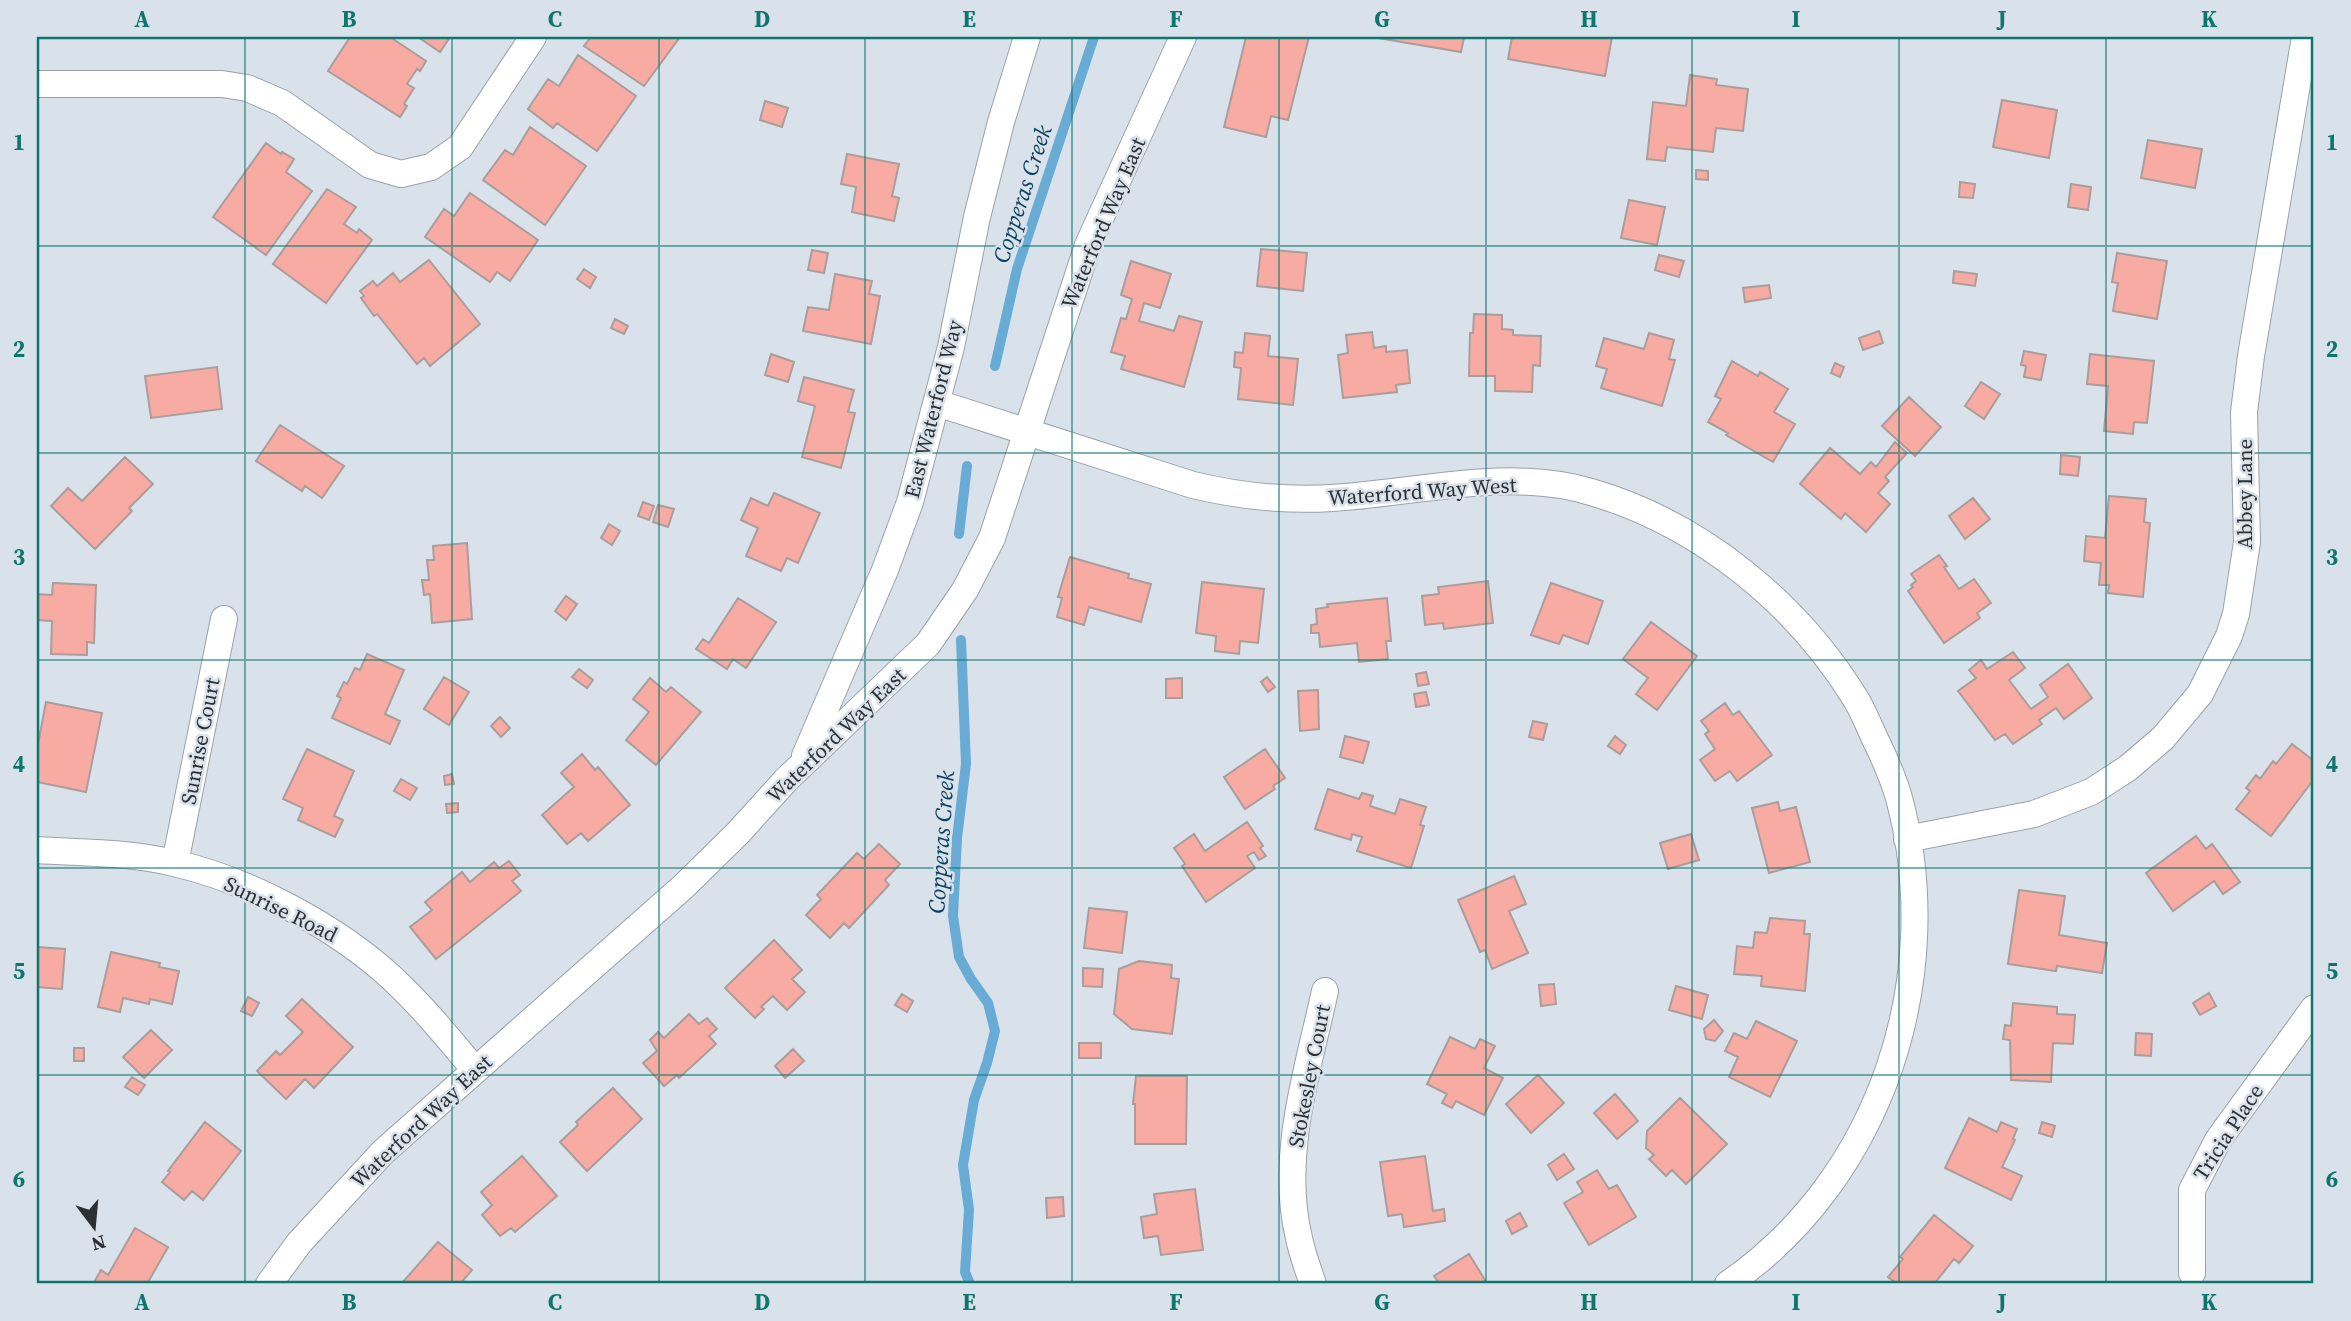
<svg xmlns="http://www.w3.org/2000/svg" width="2351" height="1321" font-family="'Source Serif 4',serif">
	<style>
		.lines { fill: none; stroke-linecap: round; stroke-linejoin: round }
		.stream { stroke: #68abd4; stroke-width: 10 }
		.building { fill: #f7aba3; stroke: #ab9d9b; stroke-width: 2 }
		.street-casing { stroke: #99a1aa; stroke-width: 28 }
		.street { stroke: #fff; stroke-width: 26 }
		.grid { fill: none; stroke: #0f766e; stroke-width: 2; stroke-opacity: 0.55 }
		.labels { text-anchor: middle; dominant-baseline: central; stroke-width: 5; stroke-linejoin: round; paint-order: stroke }
		.street-label { font-size: 21px; fill: #2c2f33; stroke: #d9e2eb }
		.water-label { font-size: 23px; font-style: italic; fill: #0a425e; stroke: #d9e2eb }
		.neatline { fill: none; stroke: #0f766e; stroke-width: 2.5 }
		.grid-label { font-size: 23px; text-anchor: middle; font-weight: bold; fill: #0f766e }
	</style>
	<rect width="100%" height="100%" fill="#d9e2eb"/>
	<g class="lines">
		<path class="stream" d="M 995,366 L 1017,269 L 1094,37
			M 959,534 L 967,466
			M 961,640 L 966,764 L 957,838 L 953,916 L 959,957 L 971,979 L 988,1003 L 995,1031 L 987,1063 L 974,1100 L 963,1165 L 969,1210 L 965,1272 L 970,1284"/>
	</g>
	<path class="building" d="M 350,37 L 390,37 L 426,61 L 420,71 L 417,69 L 407,84 L 414,88 L 404,104 L 407,106 L 400,117 L 328,71 Z
		M 418,37 L 450,37 L 440,52 Z
		M 591,37 L 680,37 L 644,86 L 584,46 Z
		M 1246,37 L 1309,37 L 1288,120 L 1271,116 L 1266,137 L 1224,127 Z
		M 1372,37 L 1464,37 L 1461,52 Z
		M 1512,37 L 1612,37 L 1605,76 L 1508,59 Z
		M 578,55 L 636,96 L 597,151 L 557,123 L 553,128 L 528,109 L 548,79 L 559,86 Z
		M 1690,75 L 1717,79 L 1716,85 L 1748,89 L 1743,131 L 1716,128 L 1713,152 L 1667,147 L 1665,161 L 1647,159 L 1653,102 L 1686,106 Z
		M 2002,100 L 2057,110 L 2049,158 L 1993,147 Z
		M 765,101 L 788,108 L 782,127 L 760,120 Z
		M 530,127 L 586,166 L 545,225 L 483,180 L 505,150 L 513,155 Z
		M 2148,140 L 2202,149 L 2195,188 L 2141,178 Z
		M 266,143 L 281,154 L 282,152 L 294,159 L 286,172 L 312,191 L 266,255 L 213,217 Z
		M 847,154 L 899,164 L 892,196 L 899,198 L 894,221 L 852,212 L 856,187 L 841,184 Z
		M 1696,170 L 1708,171 L 1708,180 L 1696,179 Z
		M 1960,182 L 1975,184 L 1973,198 L 1959,197 Z
		M 2071,184 L 2091,187 L 2088,210 L 2068,207 Z
		M 327,189 L 356,207 L 344,224 L 357,233 L 359,229 L 372,240 L 326,303 L 273,264 Z
		M 470,193 L 538,240 L 510,281 L 497,272 L 490,282 L 425,237 L 444,209 L 454,216 Z
		M 1629,200 L 1665,207 L 1657,245 L 1621,238 Z
		M 1261,249 L 1307,253 L 1303,291 L 1257,286 Z
		M 812,250 L 828,253 L 824,273 L 808,270 Z
		M 2117,253 L 2167,261 L 2157,319 L 2113,311 L 2118,283 L 2112,282 Z
		M 1659,255 L 1684,261 L 1679,277 L 1655,270 Z
		M 429,260 L 480,324 L 430,366 L 424,358 L 417,364 L 377,314 L 374,316 L 361,298 L 364,296 L 360,291 L 373,281 L 377,286 L 393,273 L 400,282 Z
		M 1131,261 L 1171,274 L 1160,308 L 1144,303 L 1139,321 L 1174,331 L 1179,316 L 1202,322 L 1184,387 L 1121,369 L 1125,356 L 1111,352 L 1121,318 L 1126,319 L 1132,299 L 1121,295 Z
		M 584,269 L 596,277 L 590,288 L 577,279 Z
		M 1954,271 L 1977,274 L 1975,286 L 1953,283 Z
		M 835,274 L 872,281 L 869,294 L 880,296 L 871,344 L 803,331 L 808,307 L 829,310 Z
		M 1769,285 L 1771,298 L 1745,302 L 1743,288 Z
		M 1474,314 L 1502,315 L 1502,329 L 1513,330 L 1513,335 L 1541,336 L 1540,366 L 1533,365 L 1532,392 L 1495,391 L 1495,376 L 1469,376 L 1470,333 L 1473,333 Z
		M 615,319 L 628,326 L 624,334 L 611,328 Z
		M 1879,331 L 1883,343 L 1863,350 L 1859,338 Z
		M 1372,332 L 1374,348 L 1386,346 L 1386,352 L 1407,350 L 1410,383 L 1396,385 L 1397,392 L 1343,398 L 1338,355 L 1348,353 L 1346,335 Z
		M 1245,333 L 1270,336 L 1268,356 L 1298,359 L 1293,405 L 1238,399 L 1241,368 L 1234,367 L 1235,352 L 1243,353 Z
		M 1649,333 L 1674,340 L 1669,359 L 1675,360 L 1662,406 L 1601,388 L 1607,369 L 1596,366 L 1604,338 L 1644,349 Z
		M 2024,351 L 2046,355 L 2041,380 L 2024,377 L 2026,366 L 2021,365 Z
		M 771,354 L 794,362 L 788,382 L 765,375 Z
		M 2090,354 L 2154,361 L 2147,423 L 2134,422 L 2133,434 L 2104,431 L 2108,386 L 2087,384 Z
		M 1732,361 L 1758,376 L 1760,372 L 1788,389 L 1774,412 L 1795,424 L 1773,462 L 1726,435 L 1728,433 L 1708,422 L 1721,399 L 1715,396 Z
		M 1835,363 L 1844,367 L 1840,377 L 1831,373 Z
		M 217,367 L 222,409 L 151,418 L 145,376 Z
		M 804,377 L 854,390 L 848,412 L 855,413 L 841,468 L 802,457 L 815,406 L 798,401 Z
		M 1981,382 L 2000,394 L 1984,419 L 1965,406 Z
		M 1909,397 L 1941,427 L 1915,456 L 1882,426 Z
		M 280,425 L 344,466 L 322,498 L 305,486 L 302,491 L 256,461 Z
		M 1895,442 L 1907,453 L 1885,477 L 1889,481 L 1878,493 L 1890,504 L 1866,532 L 1845,513 L 1841,519 L 1800,484 L 1830,448 L 1860,474 L 1871,462 L 1876,467 Z
		M 2061,455 L 2080,457 L 2078,476 L 2060,474 Z
		M 125,457 L 153,484 L 129,508 L 132,511 L 95,549 L 51,506 L 68,488 L 82,501 Z
		M 774,493 L 820,513 L 798,563 L 787,558 L 781,571 L 746,556 L 758,528 L 741,520 L 751,498 L 768,506 Z
		M 2109,496 L 2146,499 L 2144,522 L 2150,523 L 2143,597 L 2108,593 L 2109,585 L 2099,585 L 2101,563 L 2084,561 L 2086,536 L 2105,538 Z
		M 1973,498 L 1990,519 L 1965,539 L 1949,516 Z
		M 643,502 L 654,506 L 649,520 L 638,516 Z
		M 658,505 L 674,509 L 668,527 L 653,522 Z
		M 609,524 L 620,531 L 612,545 L 601,538 Z
		M 467,543 L 472,619 L 432,623 L 430,594 L 424,595 L 422,580 L 429,580 L 427,560 L 434,560 L 433,546 Z
		M 1939,555 L 1947,566 L 1944,567 L 1959,589 L 1974,579 L 1991,603 L 1977,613 L 1980,618 L 1944,643 L 1908,591 L 1913,587 L 1911,585 L 1916,581 L 1911,574 Z
		M 1070,557 L 1129,574 L 1128,578 L 1151,584 L 1141,622 L 1089,607 L 1084,625 L 1057,617 L 1062,598 L 1058,597 Z
		M 1488,581 L 1493,623 L 1444,629 L 1443,623 L 1425,625 L 1422,596 L 1439,594 L 1438,587 Z
		M 1202,582 L 1264,589 L 1258,643 L 1240,641 L 1239,654 L 1215,651 L 1216,636 L 1196,633 Z
		M 53,583 L 96,585 L 94,643 L 87,642 L 87,655 L 51,654 L 52,621 L 37,620 L 37,594 L 52,595 Z
		M 1551,583 L 1603,601 L 1588,644 L 1563,635 L 1559,644 L 1531,635 Z
		M 566,596 L 577,604 L 566,620 L 555,611 Z
		M 738,598 L 776,622 L 746,668 L 733,659 L 727,669 L 696,649 L 703,639 L 709,643 Z
		M 1387,598 L 1391,641 L 1386,641 L 1388,659 L 1359,662 L 1357,643 L 1320,647 L 1319,633 L 1311,633 L 1311,625 L 1317,624 L 1316,609 L 1328,607 L 1327,604 Z
		M 1651,622 L 1697,656 L 1657,710 L 1636,694 L 1648,678 L 1623,659 Z
		M 2013,652 L 2025,668 L 2009,680 L 2031,709 L 2048,697 L 2040,685 L 2068,664 L 2092,698 L 2064,719 L 2056,708 L 2039,720 L 2042,724 L 2013,744 L 2005,734 L 1995,740 L 1958,691 L 1976,678 L 1969,670 L 1981,660 L 1987,669 Z
		M 367,654 L 404,670 L 385,714 L 400,721 L 390,744 L 332,718 L 341,698 L 337,696 L 344,682 L 347,684 L 355,668 L 360,670 Z
		M 579,669 L 593,680 L 587,688 L 572,677 Z
		M 1426,672 L 1429,684 L 1418,686 L 1416,674 Z
		M 444,677 L 469,692 L 449,725 L 424,709 Z
		M 1267,677 L 1275,687 L 1268,692 L 1261,682 Z
		M 650,678 L 666,692 L 671,687 L 701,712 L 656,765 L 626,740 L 649,712 L 633,699 Z
		M 1182,678 L 1182,698 L 1166,698 L 1166,679 Z
		M 1318,690 L 1319,729 L 1300,731 L 1298,691 Z
		M 1426,692 L 1429,705 L 1416,707 L 1414,694 Z
		M 46,702 L 102,713 L 86,792 L 37,782 L 37,749 Z
		M 1725,703 L 1733,715 L 1739,711 L 1772,755 L 1737,781 L 1730,771 L 1715,781 L 1700,760 L 1715,749 L 1705,734 L 1709,731 L 1701,721 Z
		M 500,717 L 510,728 L 501,737 L 491,726 Z
		M 1533,721 L 1547,724 L 1543,740 L 1529,737 Z
		M 1345,736 L 1369,742 L 1363,763 L 1340,757 Z
		M 1615,736 L 1626,745 L 1620,754 L 1608,746 Z
		M 2292,744 L 2314,761 L 2314,779 L 2271,836 L 2236,809 L 2250,791 L 2246,788 L 2256,775 L 2260,779 L 2273,761 L 2276,764 Z
		M 307,749 L 354,771 L 334,816 L 343,820 L 335,837 L 298,820 L 303,808 L 283,799 Z
		M 1265,749 L 1285,778 L 1273,786 L 1275,789 L 1245,809 L 1224,777 Z
		M 582,754 L 595,770 L 598,767 L 630,805 L 588,841 L 581,833 L 567,844 L 542,815 L 574,787 L 561,773 Z
		M 452,774 L 454,784 L 445,785 L 444,776 Z
		M 401,779 L 417,788 L 410,800 L 394,791 Z
		M 1328,789 L 1359,799 L 1362,793 L 1373,796 L 1370,806 L 1395,814 L 1400,799 L 1426,807 L 1420,825 L 1424,826 L 1411,868 L 1357,851 L 1362,837 L 1352,834 L 1351,840 L 1315,829 Z
		M 1778,802 L 1780,811 L 1796,807 L 1810,862 L 1769,873 L 1752,808 Z
		M 458,803 L 458,812 L 447,813 L 446,804 Z
		M 1247,822 L 1263,846 L 1260,848 L 1266,856 L 1259,860 L 1254,852 L 1247,856 L 1255,868 L 1206,902 L 1182,866 L 1185,864 L 1174,848 L 1194,834 L 1205,851 Z
		M 1691,834 L 1699,860 L 1668,869 L 1660,843 Z
		M 2196,836 L 2206,849 L 2212,844 L 2240,882 L 2223,894 L 2214,881 L 2173,911 L 2146,873 Z
		M 879,844 L 900,864 L 885,880 L 889,885 L 849,928 L 844,923 L 830,938 L 806,915 L 821,899 L 817,895 L 857,853 L 864,859 Z
		M 509,861 L 520,875 L 512,881 L 521,891 L 436,959 L 410,927 L 432,910 L 425,902 L 462,872 L 470,882 L 494,862 L 499,868 Z
		M 1514,876 L 1526,904 L 1509,911 L 1528,953 L 1492,969 L 1485,950 L 1480,952 L 1458,900 Z
		M 2019,890 L 2065,896 L 2059,935 L 2107,943 L 2102,973 L 2057,966 L 2056,971 L 2008,964 Z
		M 1089,908 L 1127,912 L 1122,953 L 1084,948 Z
		M 1770,918 L 1805,921 L 1804,934 L 1810,934 L 1805,991 L 1761,986 L 1762,976 L 1734,974 L 1737,946 L 1753,948 L 1755,932 L 1767,933 Z
		M 774,940 L 802,970 L 792,979 L 805,992 L 787,1010 L 773,996 L 761,1007 L 764,1009 L 755,1018 L 725,988 Z
		M 37,947 L 65,949 L 62,989 L 37,987 Z
		M 111,952 L 160,963 L 159,967 L 179,971 L 172,1004 L 150,999 L 149,1004 L 123,998 L 120,1012 L 98,1007 Z
		M 1139,961 L 1172,965 L 1171,978 L 1179,979 L 1172,1034 L 1132,1029 L 1114,1014 L 1119,969 Z
		M 1083,968 L 1103,969 L 1102,987 L 1083,986 Z
		M 1554,984 L 1556,1004 L 1541,1006 L 1539,985 Z
		M 1676,986 L 1708,995 L 1702,1019 L 1669,1010 Z
		M 2209,993 L 2216,1006 L 2200,1015 L 2193,1003 Z
		M 902,994 L 913,1001 L 907,1012 L 895,1005 Z
		M 248,997 L 259,1003 L 252,1016 L 241,1011 Z
		M 302,999 L 353,1047 L 314,1088 L 305,1079 L 286,1099 L 257,1071 L 276,1051 L 280,1055 L 303,1032 L 286,1016 Z
		M 2013,1003 L 2057,1007 L 2057,1014 L 2075,1015 L 2073,1044 L 2053,1043 L 2051,1082 L 2011,1080 L 2010,1040 L 2003,1039 L 2005,1025 L 2011,1026 Z
		M 689,1014 L 699,1024 L 707,1018 L 717,1029 L 709,1036 L 716,1044 L 679,1078 L 677,1075 L 664,1086 L 643,1063 L 657,1051 L 650,1040 L 658,1032 L 664,1038 Z
		M 1714,1020 L 1723,1031 L 1715,1041 L 1706,1039 L 1704,1029 Z
		M 1756,1021 L 1797,1041 L 1770,1097 L 1729,1077 L 1738,1057 L 1725,1051 L 1734,1033 L 1747,1039 Z
		M 151,1030 L 172,1050 L 144,1078 L 123,1057 Z
		M 2136,1033 L 2152,1034 L 2151,1056 L 2135,1055 Z
		M 1450,1037 L 1475,1049 L 1480,1039 L 1495,1046 L 1484,1068 L 1503,1078 L 1484,1115 L 1456,1101 L 1452,1108 L 1442,1103 L 1447,1094 L 1427,1084 Z
		M 1079,1043 L 1101,1043 L 1101,1058 L 1079,1058 Z
		M 74,1048 L 84,1048 L 84,1061 L 74,1061 Z
		M 793,1049 L 804,1061 L 785,1078 L 775,1066 Z
		M 1538,1075 L 1564,1103 L 1531,1133 L 1506,1104 Z
		M 1136,1076 L 1187,1076 L 1186,1144 L 1135,1144 L 1135,1104 L 1133,1104 Z
		M 132,1077 L 145,1085 L 138,1095 L 125,1087 Z
		M 613,1088 L 642,1119 L 587,1171 L 560,1142 L 578,1125 L 576,1122 Z
		M 1615,1094 L 1638,1121 L 1617,1139 L 1594,1113 Z
		M 1680,1098 L 1727,1144 L 1686,1184 L 1672,1170 L 1666,1176 L 1649,1159 L 1654,1155 L 1646,1148 L 1647,1131 Z
		M 1969,1118 L 1997,1132 L 2001,1122 L 2017,1129 L 2013,1139 L 2015,1140 L 2002,1167 L 2022,1176 L 2011,1200 L 1945,1168 Z
		M 205,1122 L 241,1151 L 203,1200 L 192,1191 L 184,1200 L 162,1182 L 170,1172 L 168,1171 Z
		M 2042,1122 L 2055,1126 L 2052,1137 L 2039,1133 Z
		M 1564,1154 L 1574,1169 L 1557,1180 L 1548,1165 Z
		M 522,1156 L 557,1196 L 515,1232 L 511,1228 L 500,1236 L 482,1215 L 492,1205 L 481,1192 Z
		M 1425,1156 L 1433,1211 L 1444,1209 L 1445,1221 L 1404,1227 L 1402,1214 L 1388,1216 L 1380,1162 Z
		M 1597,1170 L 1609,1189 L 1617,1185 L 1636,1217 L 1589,1245 L 1564,1203 L 1583,1192 L 1577,1182 Z
		M 1195,1189 L 1203,1250 L 1161,1255 L 1158,1236 L 1144,1238 L 1141,1217 L 1157,1214 L 1154,1194 Z
		M 1063,1197 L 1064,1216 L 1047,1218 L 1046,1198 Z
		M 1520,1213 L 1527,1226 L 1512,1234 L 1506,1221 Z
		M 1934,1215 L 1973,1246 L 1959,1263 L 1954,1259 L 1934,1284 L 1897,1284 L 1888,1277 L 1903,1259 L 1900,1257 Z
		M 135,1228 L 168,1247 L 147,1284 L 93,1284 L 101,1270 L 108,1275 Z
		M 438,1242 L 472,1270 L 460,1284 L 404,1284 L 402,1283 Z
		M 1469,1254 L 1485,1280 L 1480,1284 L 1440,1284 L 1434,1276 Z"/>
	<g class="lines">
		<defs>
			<path id="street" d="M 37,84 L 222,84 L 247,88 L 282,103 L 370,165 L 401,174 L 431,167 L 460,147 L 533,37
				M 937,403 L 1193,485 C 1239,496 1285,501 1332,498 C 1417,493 1508,467 1591,492 C 1701,524 1798,604 1857,701 C 1865,715 1871,731 1878,745 C 1886,762 1894,780 1899,798 C 1947,976 1882,1178 1728,1284
				M 805,756 L 885,570 L 910,502 L 951,347 L 977,217 L 1001,122 L 1027,37
				M 1907,839 L 2034,814 L 2091,792 L 2128,768 L 2163,738 L 2200,694 L 2229,636 L 2236,614 L 2247,542 L 2244,412 L 2251,356 L 2305,37
				M 37,850 C 83,853 129,852 174,863 C 249,880 337,927 393,979 C 423,1007 449,1039 475,1070
				M 175,863 L 224,619
				M 2192,1273 L 2192,1190 L 2218,1140 L 2314,1008
				M 269,1284 L 299,1243 L 383,1152 L 684,886 L 738,833 L 786,780 L 928,644 L 965,590 L 992,538 L 1088,245 L 1183,37
				M 1313,1284 C 1308,1269 1302,1253 1299,1238 C 1279,1156 1308,1070 1325,991"/>
		</defs>
		<use href="#street" class="street-casing"/>
		<use href="#street" class="street"/>
	</g>
	<path class="grid" d="M 245,37 L 245,1284M 452,37 L 452,1284M 659,37 L 659,1284M 865,37 L 865,1284M 1072,37 L 1072,1284M 1279,37 L 1279,1284M 1486,37 L 1486,1284M 1692,37 L 1692,1284M 1899,37 L 1899,1284M 2106,37 L 2106,1284M 37,246 L 2314,246M 37,453 L 2314,453M 37,660 L 2314,660M 37,868 L 2314,868M 37,1075 L 2314,1075"/>
	<g class="labels">
		<g class="street-label">
			<text transform="translate(1103 223) rotate(-67)">Waterford Way East</text>
			<text transform="translate(933 409) rotate(-76)">East Waterford Way</text>
			<text transform="translate(1422 491) rotate(-4)">Waterford Way West</text>
			<text transform="translate(2244 494) rotate(-90)">Abbey Lane</text>
			<text transform="translate(836 735) rotate(-44)">Waterford Way East</text>
			<text transform="translate(200 741) rotate(-79)">Sunrise Court</text>
			<text transform="translate(281 909) rotate(26)">Sunrise Road</text>
			<text transform="translate(1309 1076) rotate(-79)">Stokesley Court</text>
			<text transform="translate(421 1121) rotate(-43)">Waterford Way East</text>
			<text transform="translate(2228 1132) rotate(-57)">Tricia Place</text>
		</g>
		<g class="water-label">
			<text transform="translate(1022 194) rotate(-72)">Copperas Creek</text>
			<text transform="translate(941 842) rotate(-86)">Copperas Creek</text>
		</g>
	</g>
	<rect width="2351" height="1321" fill="none" stroke="#d9e2eb" stroke-width="77"/>
	<g transform="translate(94 1227) rotate(164)" stroke="#d9e2eb" stroke-width="5" paint-order="stroke">
	<path d="M0-5L12 26L0 18L-12 26Z" fill="#2c2f33"/>
	<text y="-10" font-size="19" font-weight="bold" text-anchor="middle" fill="#2c2f33">N</text>
	</g>
	<rect x="38" y="38" width="2274" height="1244" class="neatline"/>
	<g class="grid-label">
		<text x="142" y="27">A</text>
		<text x="349" y="27">B</text>
		<text x="555" y="27">C</text>
		<text x="762" y="27">D</text>
		<text x="969" y="27">E</text>
		<text x="1176" y="27">F</text>
		<text x="1382" y="27">G</text>
		<text x="1589" y="27">H</text>
		<text x="1796" y="27">I</text>
		<text x="2002" y="27">J</text>
		<text x="2209" y="27">K</text>
		<text x="19" y="150">1</text>
		<text x="2332" y="150">1</text>
		<text x="19" y="357">2</text>
		<text x="2332" y="357">2</text>
		<text x="19" y="565">3</text>
		<text x="2332" y="565">3</text>
		<text x="19" y="772">4</text>
		<text x="2332" y="772">4</text>
		<text x="19" y="979">5</text>
		<text x="2332" y="979">5</text>
		<text x="19" y="1187">6</text>
		<text x="2332" y="1187">6</text>
		<text x="142" y="1310">A</text>
		<text x="349" y="1310">B</text>
		<text x="555" y="1310">C</text>
		<text x="762" y="1310">D</text>
		<text x="969" y="1310">E</text>
		<text x="1176" y="1310">F</text>
		<text x="1382" y="1310">G</text>
		<text x="1589" y="1310">H</text>
		<text x="1796" y="1310">I</text>
		<text x="2002" y="1310">J</text>
		<text x="2209" y="1310">K</text>
	</g>
</svg>
